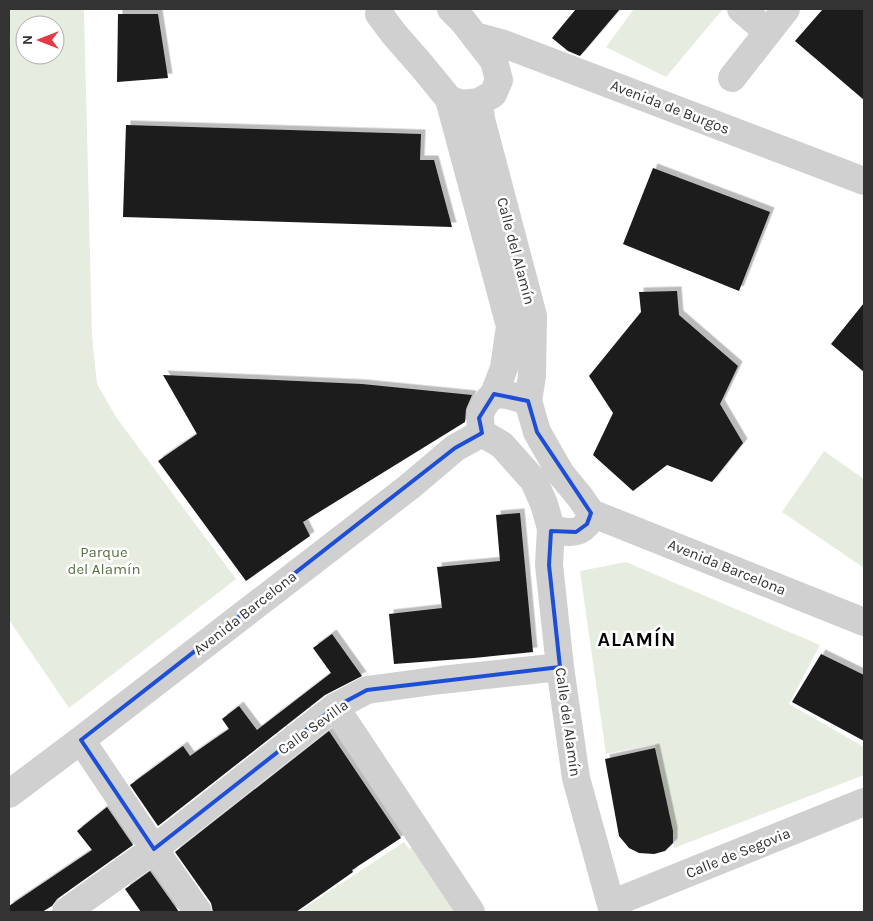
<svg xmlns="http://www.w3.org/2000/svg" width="873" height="921" font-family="Karla,sans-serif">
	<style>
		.green { fill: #e6ecdf; fill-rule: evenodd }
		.building { fill: #1a1a1a; filter: url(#shadow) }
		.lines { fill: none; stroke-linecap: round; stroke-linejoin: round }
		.minor { stroke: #d0d0d0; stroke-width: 28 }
		.marked { fill: none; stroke: #1d4ed8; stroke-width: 4; stroke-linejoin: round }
		.labels { text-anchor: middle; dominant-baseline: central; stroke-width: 5; stroke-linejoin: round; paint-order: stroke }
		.street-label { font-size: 15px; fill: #333; stroke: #fff }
		.park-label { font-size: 15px; fill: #56703f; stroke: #fff }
		.district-label { font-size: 20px; font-weight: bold; letter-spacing: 1px; fill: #000; stroke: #fff }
	</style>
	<defs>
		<filter id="shadow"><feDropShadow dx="4.5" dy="-4.5" stdDeviation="0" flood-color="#0004"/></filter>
	</defs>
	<rect width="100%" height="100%" fill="#fff"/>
	<path class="green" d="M 9,9 L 84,9 L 92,337 L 97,384 L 116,417 L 236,579 L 69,708 L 9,620 ZM 25,25 L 55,25 L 55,55 L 25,55 Z
		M 634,9 L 723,9 L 666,77 L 606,47 Z
		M 824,451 L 864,479 L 864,568 L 782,512 Z
		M 626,562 L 820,645 L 789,704 L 864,747 L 864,775 L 674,848 L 655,744 L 606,754 L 580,571 Z
		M 404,842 L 409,849 L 414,846 L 455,912 L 298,912 Z"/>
	<path class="building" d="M 576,9 L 620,9 L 580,56 L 568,51 L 552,38 Z
		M 823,9 L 864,9 L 864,100 L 795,41 Z
		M 118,14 L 158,14 L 168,78 L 117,82 Z
		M 126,125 L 421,134 L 420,160 L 434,160 L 452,227 L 123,217 Z
		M 653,168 L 770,212 L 739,291 L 623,244 Z
		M 677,291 L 679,315 L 738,366 L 720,404 L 743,443 L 712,482 L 667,465 L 633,491 L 593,455 L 613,413 L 589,376 L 641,312 L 639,292 Z
		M 864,303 L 864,372 L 831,344 Z
		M 163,375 L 362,384 L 472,395 L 466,409 L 465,422 L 303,522 L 310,536 L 246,581 L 158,461 L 197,434 Z
		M 520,513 L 533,652 L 474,658 L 394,664 L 389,614 L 442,608 L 437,567 L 500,561 L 496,515 Z
		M 332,634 L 362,676 L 325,695 L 158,826 L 130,785 L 183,746 L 190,756 L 210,742 L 229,729 L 222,719 L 239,706 L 257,730 L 331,673 L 313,648 Z
		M 821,654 L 864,675 L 864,741 L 792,702 Z
		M 329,731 L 401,838 L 352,870 L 353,872 L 296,912 L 213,912 L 211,903 L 175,852 Z
		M 655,748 L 673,831 L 673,843 L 665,851 L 654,854 L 639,853 L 629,848 L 619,836 L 605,759 Z
		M 107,807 L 133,845 L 57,899 L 52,906 L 42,912 L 9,912 L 9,906 L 92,850 L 77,831 Z
		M 150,871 L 179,912 L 141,912 L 125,889 Z"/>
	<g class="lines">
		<path class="minor" d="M 380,9 L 379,14 L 394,34 L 422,66 L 449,99 L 462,104 L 479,102 L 493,94 L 499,80 L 494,61 L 463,21 L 451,9
			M 741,9 L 768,32
			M 475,36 L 504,44 L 864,181
			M 732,78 L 786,9
			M 449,99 L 510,326 L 504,368 L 494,394
			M 479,102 L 481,119 L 533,316 L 532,376 L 528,401
			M 494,394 L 508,395 L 528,401 L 537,432 L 561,474 L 580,497 L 591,513 C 590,517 589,522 586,525 C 577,536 562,532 551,528 L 544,504 L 534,481 L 502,445 L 482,433 C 478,413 479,409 494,394 Z
			M 591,513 L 864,622
			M 551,528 L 549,565 L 560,667 L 576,778 L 613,912
			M 335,707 L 471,912
			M 81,740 L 154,849 L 198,912
			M 9,794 L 81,740 L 409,487 L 455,448 L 482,433
			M 611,904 L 864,802
			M 66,912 L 154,849 L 335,707 L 367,690 L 441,680 L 560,667"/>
	</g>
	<path class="marked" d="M 494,394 L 528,401 L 537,432 L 591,513 L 587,524 L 576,532 L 551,531 L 549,565 L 560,667 L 367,690 L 335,707 L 154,849 L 81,740 L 455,448 L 482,433 L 479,418 Z"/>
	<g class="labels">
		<g class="street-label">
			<text transform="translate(670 107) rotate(21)">Avenida de Burgos</text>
			<text transform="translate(516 251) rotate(75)">Calle del Alamín</text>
			<text transform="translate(727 567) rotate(22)">Avenida Barcelona</text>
			<text transform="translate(245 613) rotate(-38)">Avenida Barcelona</text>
			<text transform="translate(568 722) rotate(82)">Calle del Alamín</text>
			<text transform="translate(313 727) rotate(-36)">Calle Sevilla</text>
			<text transform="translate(738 853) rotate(-22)">Calle de Segovia</text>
		</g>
		<g class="park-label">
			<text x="104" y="552">Parque<tspan x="104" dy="17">del Alamín</tspan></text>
		</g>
		<g class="district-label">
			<text x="637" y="639">ALAMÍN</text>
		</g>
	</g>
	<rect width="873" height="921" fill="none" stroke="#333333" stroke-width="20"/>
	<g transform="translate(40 40) rotate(270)"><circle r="24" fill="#ffffff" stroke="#adadad"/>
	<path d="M0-4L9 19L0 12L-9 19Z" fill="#e63946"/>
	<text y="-8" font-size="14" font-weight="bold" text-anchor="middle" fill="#333333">N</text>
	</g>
</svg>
